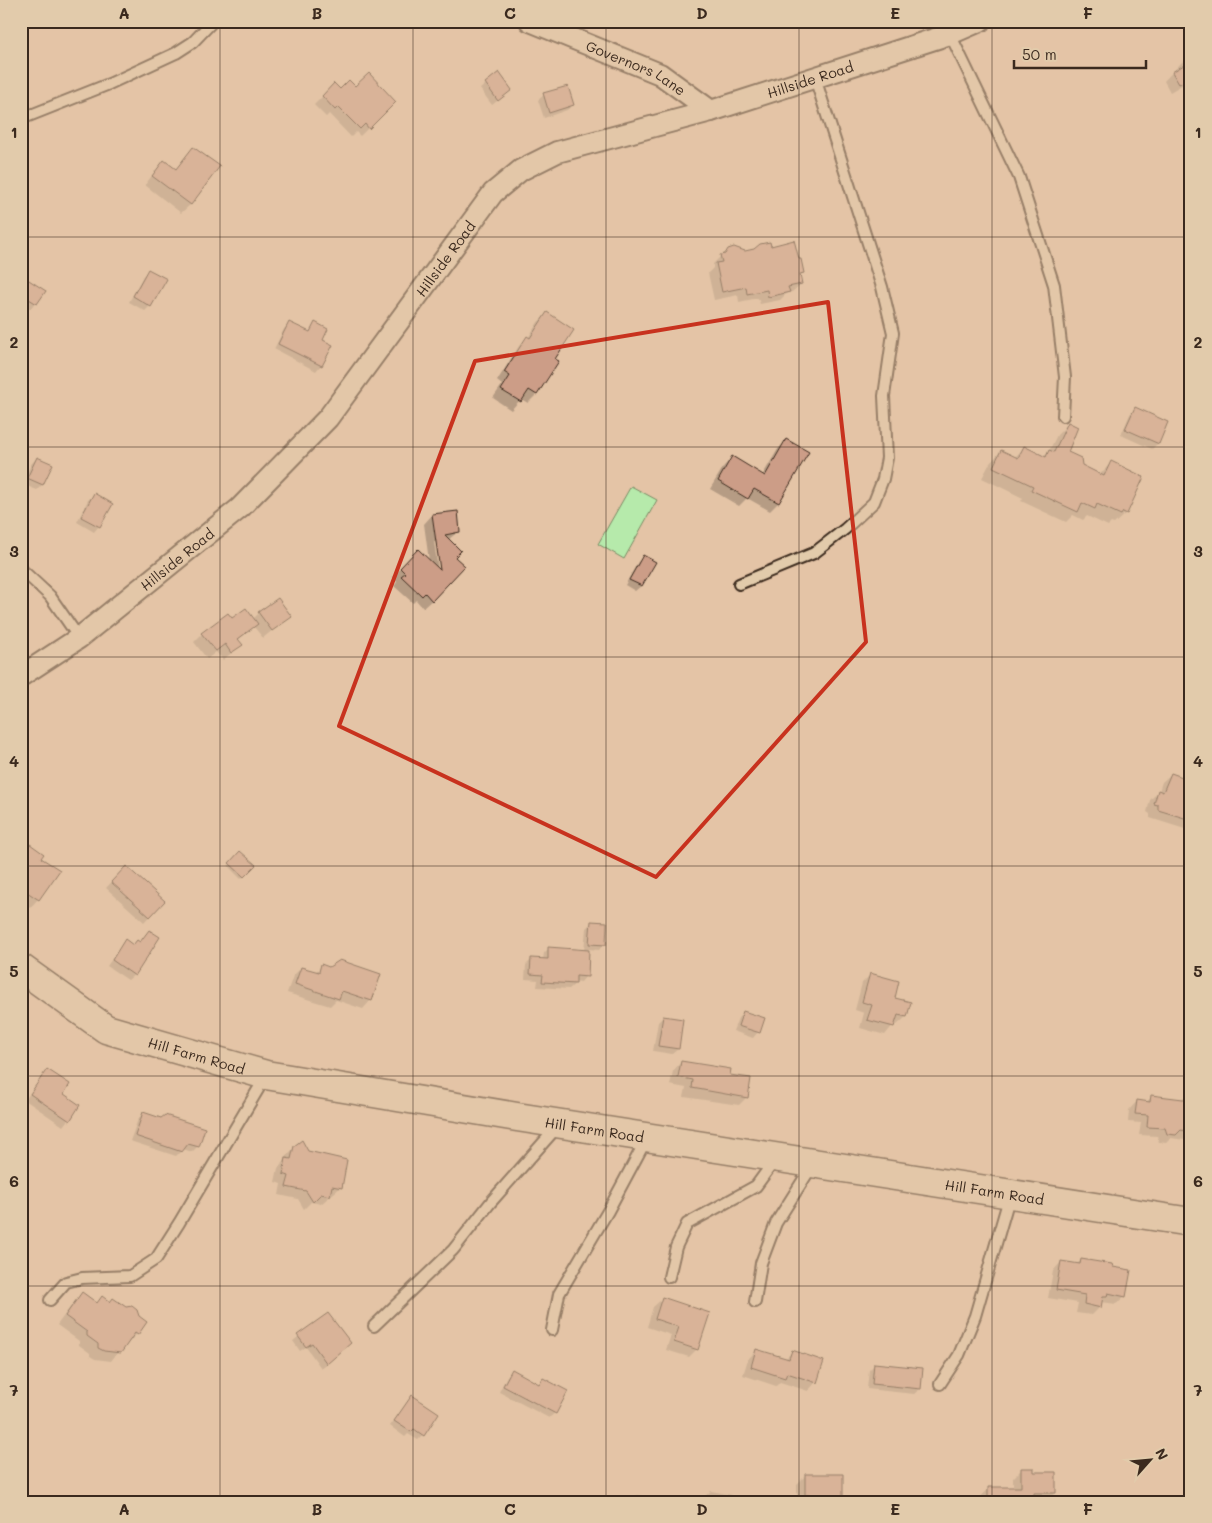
<svg xmlns="http://www.w3.org/2000/svg" width="1212" height="1523" font-family="Mali,sans-serif">
	<style>
		.green { fill: #b6eaab; stroke: #788a64 }
		.shadow { fill: #0003; fill-rule: evenodd }
		.building { fill: #cc9d87; stroke: #3b2a1e }
		.lines { fill: none; stroke-linecap: round; stroke-linejoin: round }
		.service-casing { stroke: #3b2a1e; stroke-width: 14 }
		.minor-casing { stroke: #3b2a1e; stroke-width: 24 }
		.secondary-casing { stroke: #3b2a1e; stroke-width: 31 }
		.service { stroke: #e2cbab; stroke-width: 10 }
		.minor { stroke: #e2cbab; stroke-width: 20 }
		.secondary { stroke: #e2cbab; stroke-width: 28 }
		.marked { fill: none; stroke: #c8321e; stroke-width: 4; stroke-linejoin: round }
		.grid { fill: none; stroke: #3b2a1e; stroke-width: 1; stroke-opacity: 0.55 }
		.labels { text-anchor: middle; dominant-baseline: central; stroke-width: 4; stroke-linejoin: round; paint-order: stroke }
		.street-label { font-size: 14px; fill: #3b2a1e; stroke: #e2cbab }
		.neatline { fill: none; stroke: #3b2a1e; stroke-width: 2 }
		.grid-label { font-size: 16px; text-anchor: middle; font-weight: bold; fill: #3b2a1e }
	</style>
	<rect width="100%" height="100%" fill="#e4c4a6"/>
	<filter id="ink" filterUnits="userSpaceOnUse"><feTurbulence type="fractalNoise" baseFrequency=".02" numOctaves="2"/><feDisplacementMap in="SourceGraphic" scale="10" xChannelSelector="R" yChannelSelector="G"/><feConvolveMatrix kernelMatrix="1 2 1 2 8 2 1 2 1" color-interpolation-filters="sRGB"/></filter>
	<g filter="url(#ink)">
		<path class="green" d="M 631,486 L 657,500 L 624,559 L 598,544 Z"/>
		<path class="shadow" d="M 1191,57 L 1191,85 L 1184,88 L 1182,85 L 1170,92 L 1164,81 L 1182,62 Z
			M 498,74 L 505,95 L 492,105 L 480,89 Z
			M 334,85 L 340,91 L 355,88 L 395,102 L 360,136 L 356,132 L 351,137 L 329,114 L 326,117 L 314,105 Z
			M 544,95 L 573,105 L 567,110 L 544,118 L 538,100 Z
			M 193,148 L 218,166 L 190,205 L 181,213 L 145,185 L 156,170 L 175,170 Z
			M 771,247 L 803,272 L 799,276 L 801,284 L 792,292 L 787,293 L 780,300 L 760,304 L 758,298 L 739,302 L 738,295 L 714,300 L 708,273 L 713,268 L 713,264 L 721,256 L 729,250 L 744,253 Z
			M 149,270 L 150,306 L 145,311 L 129,302 L 143,276 Z
			M 21,282 L 44,291 L 30,309 L 21,303 Z
			M 547,314 L 553,359 L 557,362 L 536,395 L 528,403 L 521,399 L 511,410 L 493,398 L 502,385 L 497,381 L 519,346 L 528,338 L 538,322 Z
			M 289,324 L 308,333 L 316,324 L 321,340 L 321,365 L 316,371 L 274,349 L 284,329 Z
			M 1135,409 L 1167,423 L 1158,443 L 1152,449 L 1121,435 L 1130,414 Z
			M 1068,424 L 1067,453 L 1081,466 L 1100,474 L 1111,463 L 1126,513 L 1114,524 L 1111,523 L 1108,526 L 1087,516 L 1083,520 L 1073,515 L 1066,522 L 1021,501 L 1023,498 L 982,478 L 990,463 L 1001,451 L 1015,457 L 1024,448 L 1044,457 L 1049,451 L 1057,435 Z
			M 787,440 L 807,452 L 778,503 L 770,511 L 747,498 L 739,506 L 710,489 L 724,466 L 732,458 L 762,476 L 778,449 Z
			M 37,458 L 51,465 L 42,485 L 37,490 L 22,484 L 31,464 Z
			M 94,495 L 99,526 L 94,532 L 77,522 L 88,500 Z
			M 432,515 L 459,531 L 448,540 L 454,557 L 432,600 L 423,608 L 416,600 L 413,603 L 394,586 L 397,582 L 392,577 L 418,551 L 429,561 L 424,524 ZM 434,541 L 437,544 L 442,576 L 439,576 Z
			M 644,557 L 654,563 L 641,586 L 635,591 L 625,585 L 638,562 Z
			M 259,613 L 290,616 L 263,638 L 254,627 L 238,640 L 241,645 L 223,660 L 216,652 L 207,659 L 194,642 L 202,634 L 232,619 L 253,619 Z
			M 1171,774 L 1191,782 L 1191,831 L 1150,818 L 1150,814 L 1147,812 L 1150,800 L 1159,791 L 1162,782 Z
			M 30,846 L 40,858 L 38,899 L 30,908 L 21,902 L 21,854 Z
			M 240,852 L 254,865 L 241,879 L 228,866 Z
			M 120,873 L 163,902 L 144,922 L 106,888 Z
			M 591,923 L 604,944 L 599,950 L 588,949 L 586,976 L 581,982 L 575,981 L 575,984 L 569,989 L 537,987 L 538,980 L 525,979 L 526,965 L 532,959 L 543,960 L 544,953 L 549,948 L 584,951 L 586,928 Z
			M 149,931 L 134,975 L 128,980 L 107,966 L 125,941 L 133,946 L 139,943 Z
			M 322,966 L 371,1000 L 363,1009 L 336,1000 L 330,1006 L 287,993 L 293,976 L 301,968 L 315,972 Z
			M 871,974 L 893,998 L 906,1017 L 897,1025 L 894,1024 L 885,1035 L 860,1028 L 864,1013 L 855,1010 L 862,983 Z
			M 744,1012 L 758,1032 L 753,1038 L 733,1031 L 738,1018 Z
			M 663,1017 L 682,1020 L 678,1049 L 672,1054 L 653,1051 L 658,1022 Z
			M 681,1062 L 729,1076 L 747,1097 L 739,1105 L 684,1097 L 686,1088 L 670,1085 L 673,1071 Z
			M 47,1070 L 62,1094 L 79,1106 L 63,1126 L 25,1100 Z
			M 1188,1094 L 1191,1094 L 1191,1141 L 1171,1138 L 1166,1143 L 1159,1142 L 1157,1136 L 1139,1135 L 1141,1123 L 1128,1122 L 1129,1110 L 1137,1101 L 1146,1102 L 1152,1097 L 1181,1100 Z
			M 143,1113 L 203,1129 L 197,1147 L 192,1152 L 183,1149 L 176,1156 L 130,1141 L 138,1119 Z
			M 295,1147 L 307,1152 L 341,1187 L 321,1204 L 311,1202 L 304,1209 L 298,1199 L 279,1195 L 281,1184 L 275,1182 L 278,1168 L 284,1162 L 286,1156 Z
			M 1081,1260 L 1125,1296 L 1116,1304 L 1101,1302 L 1100,1307 L 1092,1315 L 1076,1313 L 1078,1303 L 1048,1298 L 1053,1271 L 1061,1262 L 1076,1265 Z
			M 82,1294 L 96,1304 L 102,1298 L 137,1334 L 129,1342 L 127,1341 L 111,1361 L 95,1359 L 90,1356 L 90,1353 L 79,1345 L 79,1341 L 57,1325 L 74,1302 Z
			M 662,1299 L 697,1349 L 689,1357 L 666,1350 L 671,1335 L 647,1327 L 653,1307 Z
			M 328,1314 L 328,1363 L 321,1368 L 306,1347 L 300,1351 L 293,1341 Z
			M 757,1350 L 785,1359 L 792,1352 L 816,1382 L 808,1391 L 780,1382 L 776,1386 L 743,1375 L 748,1359 Z
			M 875,1364 L 920,1389 L 914,1394 L 867,1389 L 869,1370 Z
			M 512,1371 L 538,1385 L 543,1379 L 555,1413 L 549,1418 L 499,1392 L 507,1376 Z
			M 412,1396 L 423,1435 L 418,1440 L 408,1434 L 405,1437 L 390,1426 Z
			M 1021,1470 L 1055,1493 L 1046,1501 L 980,1502 L 980,1497 L 989,1489 L 1013,1489 L 1013,1478 Z
			M 806,1475 L 842,1500 L 844,1499 L 844,1502 L 797,1502 L 797,1484 Z
			M 711,1491 L 732,1495 L 730,1502 L 704,1502 L 705,1496 Z
			M 637,1495 L 657,1498 L 656,1502 L 632,1502 Z"/>
		<path class="building" d="M 1191,61 L 1191,78 L 1179,84 L 1172,72 Z
			M 499,72 L 512,90 L 498,101 L 485,83 Z
			M 369,73 L 396,102 L 369,129 L 365,124 L 360,129 L 338,107 L 335,110 L 322,96 L 334,83 L 340,89 L 349,80 L 355,86 Z
			M 568,86 L 574,105 L 549,113 L 543,93 Z
			M 193,147 L 220,166 L 191,205 L 152,176 L 164,160 L 176,169 Z
			M 794,240 L 799,259 L 801,259 L 804,273 L 800,274 L 802,284 L 788,287 L 790,292 L 768,297 L 767,290 L 747,294 L 746,287 L 722,292 L 716,263 L 722,262 L 720,255 L 725,254 L 728,249 L 734,247 L 745,251 L 754,249 L 760,244 L 770,242 L 771,246 Z
			M 148,269 L 167,279 L 151,307 L 133,296 Z
			M 21,275 L 46,291 L 37,304 L 21,294 Z
			M 547,312 L 574,330 L 555,359 L 559,361 L 537,395 L 529,390 L 521,402 L 501,390 L 510,376 L 504,372 L 527,336 L 530,338 Z
			M 289,322 L 310,332 L 315,322 L 328,329 L 323,340 L 333,345 L 322,366 L 278,344 Z
			M 1135,407 L 1168,422 L 1159,444 L 1125,429 Z
			M 1068,422 L 1078,427 L 1068,452 L 1081,458 L 1082,465 L 1104,476 L 1111,461 L 1144,477 L 1127,514 L 1123,512 L 1121,515 L 1097,504 L 1095,509 L 1082,503 L 1078,512 L 1031,490 L 1033,486 L 993,467 L 1001,450 L 1018,458 L 1024,446 L 1046,457 L 1049,450 L 1054,452 Z
			M 786,439 L 809,452 L 779,503 L 754,489 L 748,499 L 718,481 L 732,456 L 765,476 Z
			M 37,457 L 53,464 L 43,485 L 27,478 Z
			M 94,493 L 113,504 L 100,527 L 81,517 Z
			M 458,511 L 460,532 L 445,535 L 461,551 L 455,557 L 465,566 L 432,601 L 425,593 L 422,596 L 401,576 L 405,573 L 400,568 L 418,549 L 440,570 L 432,514 Z
			M 643,555 L 656,562 L 642,586 L 629,580 Z
			M 278,598 L 292,617 L 272,631 L 258,612 Z
			M 246,608 L 258,624 L 238,639 L 243,645 L 231,653 L 225,644 L 216,651 L 201,633 L 228,613 L 232,618 Z
			M 1171,773 L 1188,779 L 1188,784 L 1191,786 L 1191,820 L 1158,810 L 1158,805 L 1154,804 L 1158,790 L 1163,792 Z
			M 30,844 L 44,854 L 41,858 L 60,870 L 39,900 L 21,888 L 21,857 Z
			M 240,851 L 256,865 L 244,877 L 229,863 Z
			M 126,866 L 165,901 L 150,917 L 111,882 Z
			M 591,921 L 607,922 L 606,945 L 589,944 Z
			M 149,930 L 160,937 L 135,976 L 112,960 L 125,939 L 133,945 L 137,940 L 140,942 Z
			M 548,947 L 589,950 L 588,977 L 576,976 L 576,984 L 542,982 L 543,975 L 530,974 L 531,958 L 548,959 Z
			M 340,960 L 381,974 L 372,1001 L 342,991 L 339,999 L 295,984 L 301,967 L 319,972 L 321,964 L 329,967 Z
			M 870,973 L 899,981 L 895,998 L 911,1002 L 907,1017 L 898,1015 L 894,1027 L 867,1020 L 872,1005 L 862,1002 Z
			M 743,1011 L 765,1018 L 760,1033 L 738,1026 Z
			M 663,1016 L 683,1019 L 679,1049 L 658,1046 Z
			M 681,1061 L 731,1069 L 730,1075 L 751,1078 L 748,1098 L 692,1088 L 693,1080 L 678,1077 Z
			M 47,1069 L 70,1084 L 64,1094 L 80,1105 L 70,1121 L 30,1094 Z
			M 1151,1095 L 1191,1100 L 1191,1132 L 1181,1130 L 1176,1135 L 1167,1134 L 1165,1128 L 1147,1127 L 1148,1115 L 1135,1114 L 1137,1100 L 1150,1102 Z
			M 143,1112 L 161,1118 L 165,1115 L 205,1128 L 199,1147 L 188,1144 L 182,1152 L 135,1136 Z
			M 302,1140 L 308,1151 L 347,1160 L 342,1188 L 332,1186 L 330,1196 L 321,1194 L 313,1202 L 306,1191 L 286,1187 L 289,1176 L 283,1174 L 286,1158 L 291,1159 L 294,1146 Z
			M 1081,1259 L 1112,1264 L 1113,1267 L 1131,1270 L 1126,1297 L 1108,1293 L 1107,1296 L 1103,1296 L 1101,1308 L 1084,1304 L 1085,1295 L 1056,1290 L 1061,1261 L 1080,1264 Z
			M 82,1292 L 97,1303 L 102,1296 L 110,1302 L 113,1298 L 126,1307 L 132,1306 L 137,1310 L 139,1316 L 147,1322 L 138,1335 L 135,1333 L 121,1353 L 104,1351 L 98,1348 L 98,1344 L 87,1336 L 87,1332 L 65,1316 Z
			M 662,1297 L 710,1313 L 698,1350 L 674,1342 L 679,1327 L 655,1319 Z
			M 328,1313 L 351,1343 L 327,1364 L 312,1343 L 306,1347 L 297,1335 Z
			M 756,1349 L 789,1359 L 792,1350 L 824,1361 L 817,1383 L 787,1373 L 785,1378 L 751,1367 Z
			M 874,1363 L 923,1368 L 921,1389 L 872,1384 Z
			M 512,1369 L 539,1384 L 543,1378 L 568,1391 L 556,1414 L 503,1386 Z
			M 412,1395 L 439,1413 L 424,1436 L 414,1429 L 411,1432 L 394,1421 Z
			M 1021,1468 L 1034,1468 L 1034,1472 L 1056,1472 L 1056,1493 L 1034,1493 L 1034,1499 L 1021,1499 L 1021,1502 L 988,1502 L 988,1487 L 1021,1487 Z
			M 805,1474 L 843,1474 L 843,1502 L 814,1502 L 814,1495 L 805,1495 Z"/>
		<g class="lines">
			<defs>
				<path id="service" d="M 950,34 L 1019,177 L 1054,285 L 1065,377 L 1063,416
					M 21,119 L 109,84 L 176,53 L 193,42 L 213,21
					M 21,569 L 50,596 L 79,638
					M 739,584 L 814,553 L 845,529 L 874,502 L 883,479 L 887,458 L 884,396 L 893,333 L 882,287 L 815,78
					M 669,1277 L 676,1247 L 687,1224 L 756,1186 L 775,1160
					M 50,1300 L 66,1282 L 82,1278 L 130,1276 L 156,1259 L 179,1223 L 266,1076
					M 755,1302 L 761,1263 L 776,1223 L 812,1166
					M 374,1326 L 453,1250 L 491,1202 L 558,1126
					M 552,1330 L 559,1294 L 608,1211 L 646,1140
					M 940,1384 L 959,1355 L 975,1316 L 1010,1195"/>
				<g id="minor">
					<path id="s1" d="M 530,21 L 660,74 L 711,111"/>
					<path id="s2" d="M 21,676 L 79,638 L 240,508 L 328,418 L 493,193 L 521,170 L 557,152 L 711,111 L 950,34 L 980,21"/>
				</g>
				<g id="secondary">
					<path id="s3" d="M 21,968 L 106,1029 L 266,1075 L 517,1117 L 1191,1222"/>
				</g>
			</defs>
			<use href="#service" class="service-casing"/>
			<use href="#minor" class="minor-casing"/>
			<use href="#secondary" class="secondary-casing"/>
			<use href="#service" class="service"/>
			<use href="#minor" class="minor"/>
			<use href="#secondary" class="secondary"/>
		</g>
	</g>
	<path d="M0 0H1212V1523H0ZM 828,302 L 866,642 L 656,877 L 339,726 L 475,361 Z" fill="#e4c4a6" fill-opacity=".55" fill-rule="evenodd"/>
	<path class="marked" d="M 828,302 L 866,642 L 656,877 L 339,726 L 475,361 Z"/>
	<path class="grid" d="M 220,21 L 220,1502M 413,21 L 413,1502M 606,21 L 606,1502M 799,21 L 799,1502M 992,21 L 992,1502M 21,237 L 1191,237M 21,447 L 1191,447M 21,657 L 1191,657M 21,866 L 1191,866M 21,1076 L 1191,1076M 21,1286 L 1191,1286"/>
	<g class="labels">
		<g class="street-label">
			<text stroke="none"><textPath href="#s1" startOffset="116">Governors Lane</textPath></text>
			<text stroke="none"><textPath href="#s2" startOffset="1021">Hillside Road</textPath></text>
			<text stroke="none"><textPath href="#s2" startOffset="600">Hillside Road</textPath></text>
			<text stroke="none"><textPath href="#s2" startOffset="195">Hillside Road</textPath></text>
			<text stroke="none"><textPath href="#s3" startOffset="199">Hill Farm Road</textPath></text>
			<text stroke="none"><textPath href="#s3" startOffset="604">Hill Farm Road</textPath></text>
			<text stroke="none"><textPath href="#s3" startOffset="1009">Hill Farm Road</textPath></text>
		</g>
	</g>
	<rect width="1212" height="1523" fill="none" stroke="#e2cbab" stroke-width="55"/>
	<g transform="translate(1150 1460) rotate(63)" stroke="#e2cbab" stroke-width="4" paint-order="stroke">
	<path d="M0-4L9 19L0 12L-9 19Z" fill="#3b2a1e"/>
	<text y="-8" font-size="14" font-weight="bold" text-anchor="middle" fill="#3b2a1e">N</text>
	</g>
	<path d="M1014 60v8h132v-8" fill="none" stroke="#3b2a1e" stroke-width="2.5"/>
	<text x="1022" y="60" font-size="15" fill="#3b2a1e" stroke="#e2cbab" stroke-width="4" paint-order="stroke">50 m</text>
	<rect x="28" y="28" width="1156" height="1468" class="neatline"/>
	<g class="grid-label">
		<text x="124" y="19">A</text>
		<text x="317" y="19">B</text>
		<text x="510" y="19">C</text>
		<text x="702" y="19">D</text>
		<text x="895" y="19">E</text>
		<text x="1088" y="19">F</text>
		<text x="14" y="138">1</text>
		<text x="1198" y="138">1</text>
		<text x="14" y="348">2</text>
		<text x="1198" y="348">2</text>
		<text x="14" y="557">3</text>
		<text x="1198" y="557">3</text>
		<text x="14" y="767">4</text>
		<text x="1198" y="767">4</text>
		<text x="14" y="977">5</text>
		<text x="1198" y="977">5</text>
		<text x="14" y="1187">6</text>
		<text x="1198" y="1187">6</text>
		<text x="14" y="1396">7</text>
		<text x="1198" y="1396">7</text>
		<text x="124" y="1515">A</text>
		<text x="317" y="1515">B</text>
		<text x="510" y="1515">C</text>
		<text x="702" y="1515">D</text>
		<text x="895" y="1515">E</text>
		<text x="1088" y="1515">F</text>
	</g>
</svg>
